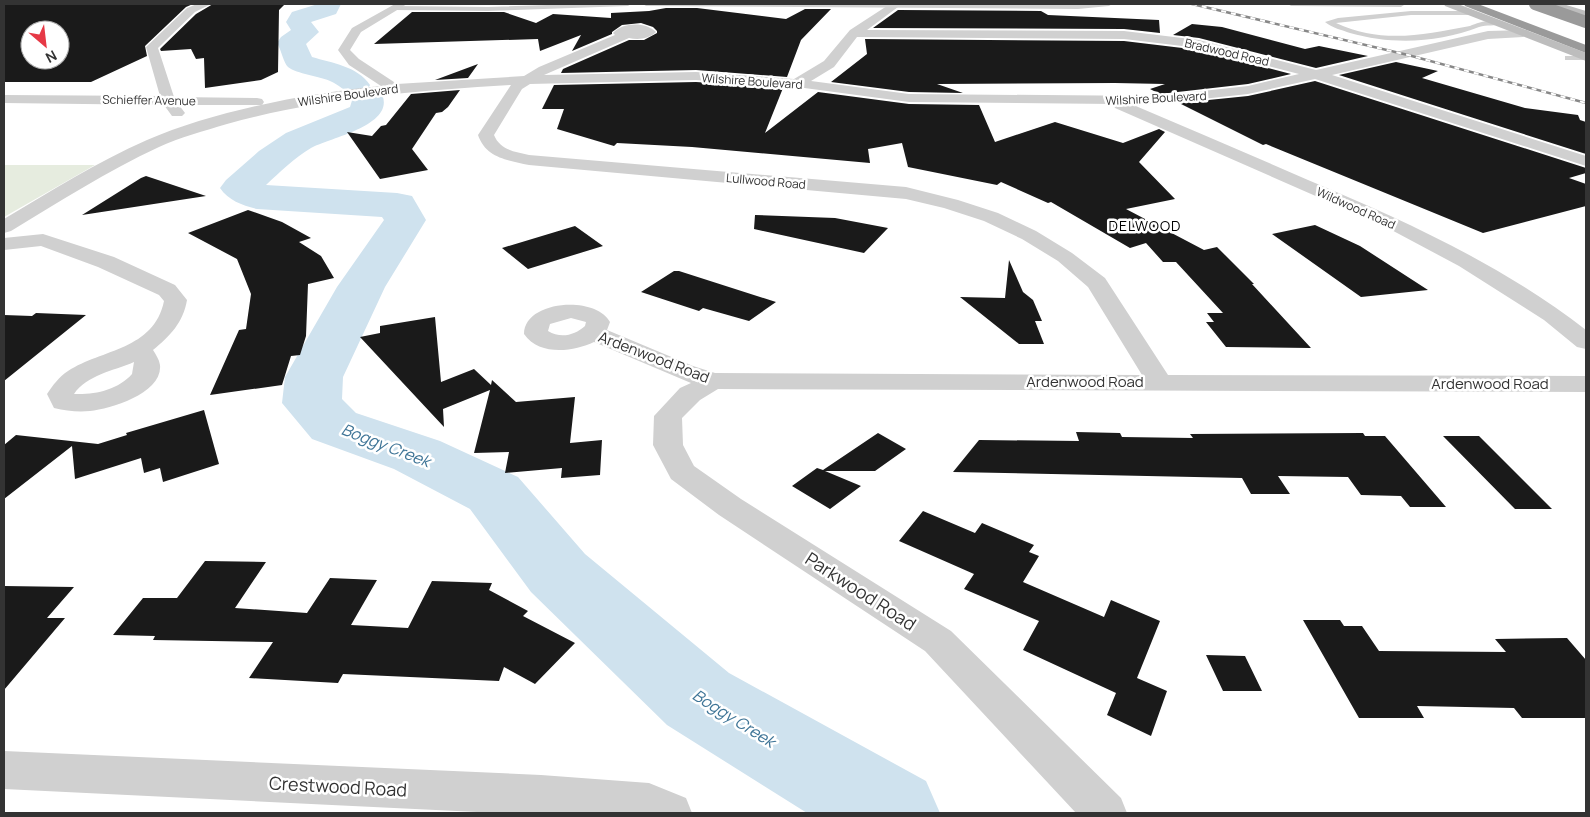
<svg xmlns="http://www.w3.org/2000/svg" width="1590" height="817" font-family="Manrope,sans-serif">
	<style>
		.green { fill: #e6ecdf }
		.lines { fill: none; stroke-linecap: round; stroke-linejoin: round }
		.river { fill: #cfe2ee; fill-rule: evenodd }
		.building { fill: #1a1a1a; fill-rule: evenodd }
		.lane { fill: #d0d0d0; fill-rule: evenodd }
		.street { fill: #d0d0d0; fill-rule: evenodd }
		.secondary { fill: #bdbdbd; fill-rule: evenodd }
		.highway { fill: #9a9a9a; fill-rule: evenodd }
		.rail-casing { stroke: #888; stroke-width: 2.5 }
		.rail { stroke: #fff; stroke-width: 2; stroke-dasharray: 5; stroke-linecap: butt }
		.highway-bridge { stroke: #9a9a9a; stroke-width: 12 }
		.labels { text-anchor: middle; dominant-baseline: central; stroke-width: 5; stroke-linejoin: round; paint-order: stroke }
		.far-street-label { font-size: 12px; fill: #333; stroke: #fff }
		.far-neighbourhood-label { font-size: 14px; letter-spacing: 1px; fill: #000; stroke: #fff }
		.street-label { font-size: 15px; fill: #333; stroke: #fff }
		.water-label { font-size: 16px; font-style: italic; fill: #3f7597; stroke: #fff }
		.near-street-label { font-size: 18px; fill: #333; stroke: #fff }
	</style>
	<rect width="100%" height="100%" fill="#fff"/>
	<path class="green" d="M 4,165 L 95,165 L 4,217 Z"/>
	<g class="lines">
		<path class="river" d="M 318,4 L 341,4 L 336,14 L 311,22 L 319,32 L 306,44 L 312,57 C 332,63 357,66 370,85 L 369,87 L 379,89 C 403,124 331,137 311,148 C 294,158 280,172 266,185 L 397,193 L 412,196 L 426,220 L 385,287 L 343,377 L 342,399 L 356,413 L 440,441 L 518,477 L 585,554 L 729,673 L 926,781 L 940,813 L 807,813 L 667,725 L 531,592 L 470,509 L 394,469 L 312,439 L 282,403 L 285,377 L 337,287 L 384,220 L 382,217 L 257,209 C 242,205 229,201 220,188 L 226,180 L 259,151 L 286,133 L 350,107 L 354,94 C 344,91 339,85 330,81 C 319,76 297,74 288,67 C 284,64 281,49 277,43 L 281,37 L 291,30 L 286,22 L 292,12 Z"/>
	</g>
	<path class="building" d="M 4,4 L 193,4 L 186,7 L 145,46 L 147,56 L 91,82 L 4,82 ZM 30,30 L 60,30 L 60,60 L 30,60 Z
		M 213,4 L 285,4 L 279,10 L 278,72 L 261,80 L 205,88 L 204,58 L 196,59 L 191,49 L 161,51 L 160,49 L 196,14 Z
		M 666,8 L 697,8 L 786,19 L 805,9 L 831,9 L 801,40 L 787,77 L 696,70 L 561,73 L 563,69 L 629,40 L 644,40 L 657,33 L 657,31 L 653,27 L 641,23 L 622,25 L 612,32 L 612,34 L 572,51 L 581,35 L 540,51 L 538,39 L 374,44 L 412,12 L 504,12 L 536,23 L 553,14 L 611,18 L 611,13 L 649,11 Z
		M 898,10 L 1041,11 L 1048,15 L 1159,20 L 1160,33 L 1124,29 L 873,28 Z
		M 1192,24 L 1222,27 L 1305,49 L 1319,46 L 1368,56 L 1316,68 L 1199,38 L 1173,35 Z
		M 865,39 L 1124,41 L 1199,50 L 1291,74 L 1248,84 L 1160,94 L 1150,89 L 1165,84 L 1115,83 L 937,84 L 963,93 L 909,92 L 831,82 L 867,54 Z
		M 1396,62 L 1438,71 L 1422,78 L 1525,108 L 1578,115 L 1580,120 L 1586,122 L 1586,154 L 1339,75 Z
		M 478,64 L 468,78 L 435,80 Z
		M 1315,81 L 1586,168 L 1586,173 L 1569,178 L 1586,184 L 1586,206 L 1483,233 L 1266,144 L 1263,145 L 1179,103 L 1248,96 Z
		M 696,82 L 783,88 L 765,133 L 818,92 L 909,104 L 979,105 L 995,142 L 1055,122 L 1123,143 L 1159,129 L 1165,132 L 1139,162 L 1175,199 L 1126,209 L 1204,250 L 1217,247 L 1254,284 L 1252,284 L 1311,348 L 1226,347 L 1206,322 L 1214,322 L 1207,313 L 1223,313 L 1176,262 L 1163,262 L 1146,243 L 1130,248 L 1051,202 L 1048,203 L 1001,182 L 997,185 L 908,167 L 902,143 L 868,149 L 870,163 L 692,147 L 617,143 L 614,146 L 557,129 L 564,109 L 542,109 L 554,85 Z
		M 460,90 L 448,107 L 442,112 L 436,113 L 412,149 L 428,170 L 380,179 L 347,132 L 372,136 L 381,126 L 386,125 L 411,94 Z
		M 146,176 L 206,196 L 82,215 L 141,178 Z
		M 248,210 L 282,222 L 311,238 L 299,242 L 321,256 L 334,278 L 308,284 L 306,336 L 300,355 L 291,356 L 282,385 L 210,395 L 239,330 L 246,329 L 251,294 L 237,259 L 188,233 Z
		M 755,215 L 835,218 L 888,228 L 864,253 L 754,229 Z
		M 1315,225 L 1360,246 L 1428,290 L 1361,297 L 1272,234 Z
		M 575,226 L 603,246 L 528,269 L 502,248 Z
		M 1009,260 L 1023,292 L 1033,300 L 1042,321 L 1035,321 L 1044,344 L 1019,344 L 960,297 L 1005,298 Z
		M 674,271 L 679,271 L 776,302 L 749,321 L 703,308 L 699,311 L 641,292 Z
		M 36,313 L 86,315 L 4,381 L 4,315 L 32,316 Z
		M 435,317 L 441,382 L 474,369 L 491,385 L 492,380 L 516,402 L 575,397 L 570,443 L 602,440 L 600,475 L 561,478 L 562,468 L 505,473 L 509,452 L 474,453 L 490,390 L 443,409 L 444,427 L 360,337 L 380,333 L 380,326 Z
		M 204,410 L 219,464 L 163,482 L 160,468 L 144,473 L 141,458 L 75,479 L 72,446 L 4,499 L 4,445 L 16,435 L 98,444 L 127,435 L 126,433 Z
		M 1076,432 L 1120,433 L 1122,437 L 1193,438 L 1190,434 L 1363,433 L 1365,436 L 1385,436 L 1446,507 L 1410,507 L 1401,496 L 1361,495 L 1348,477 L 1278,476 L 1290,494 L 1251,494 L 1242,478 L 953,472 L 979,440 L 1079,441 Z
		M 878,433 L 906,449 L 875,471 L 825,471 L 861,486 L 830,509 L 792,486 L 817,468 L 823,470 Z
		M 1443,436 L 1479,436 L 1552,509 L 1515,509 Z
		M 923,511 L 975,533 L 982,523 L 1034,545 L 1029,552 L 1039,556 L 1023,582 L 1104,617 L 1111,600 L 1160,621 L 1137,678 L 1167,691 L 1151,736 L 1107,715 L 1116,693 L 1023,650 L 1039,621 L 964,589 L 974,574 L 899,541 Z
		M 205,561 L 266,562 L 235,608 L 307,613 L 330,578 L 377,580 L 351,625 L 408,628 L 432,581 L 492,583 L 489,590 L 528,611 L 523,616 L 575,643 L 535,684 L 504,667 L 499,681 L 343,674 L 338,683 L 249,678 L 273,642 L 153,640 L 155,636 L 113,635 L 143,598 L 177,598 Z
		M 4,586 L 74,587 L 47,618 L 65,618 L 4,690 Z
		M 1303,620 L 1340,620 L 1344,626 L 1362,626 L 1379,651 L 1506,652 L 1495,639 L 1567,638 L 1586,660 L 1586,718 L 1522,718 L 1514,708 L 1417,706 L 1424,718 L 1359,718 Z
		M 1206,655 L 1245,656 L 1262,691 L 1223,691 Z"/>
	<g class="lines">
		<path class="lane" d="M 578,4 L 631,4 L 628,6 L 488,11 L 395,10 L 392,8 L 395,6 L 488,7 Z
			M 643,4 L 1078,5 L 1112,4 L 1109,6 L 1078,9 L 646,6 Z
			M 1288,4 L 1404,4 L 1404,5 L 1401,7 L 1291,6 Z
			M 1411,11 L 1473,11 L 1477,13 L 1473,15 L 1411,15 L 1336,23 C 1381,44 1423,35 1470,26 C 1478,22 1493,18 1502,23 C 1495,27 1487,24 1479,27 C 1438,43 1392,45 1350,33 C 1342,30 1332,28 1325,22 L 1338,18 Z
			M 1565,56 L 1586,56 L 1586,60 L 1565,60 Z"/>
		<path class="street" d="M 197,4 L 211,4 L 195,12 L 158,48 L 174,97 L 257,98 L 262,99 L 264,102 L 262,105 L 179,105 L 185,113 L 182,116 L 172,116 L 164,105 L 4,103 L 4,95 L 160,96 L 146,47 L 187,8 Z
			M 395,4 L 407,4 L 361,32 L 350,50 L 359,59 L 397,84 L 524,76 L 539,67 L 615,35 L 613,33 C 623,22 646,22 656,32 C 649,39 638,40 629,38 L 544,75 L 696,72 L 794,79 L 824,61 L 850,30 L 890,4 L 902,4 L 867,30 L 1124,31 L 1199,40 L 1316,70 L 1488,31 L 1527,30 L 1529,33 L 1523,37 L 1488,39 L 1332,75 L 1586,156 L 1586,166 L 1315,79 L 1248,94 L 1157,104 L 1131,104 C 1190,129 1249,154 1308,180 C 1406,221 1502,265 1586,330 L 1586,349 L 1577,347 L 1544,320 L 1459,266 L 1384,226 L 1115,108 L 1113,104 L 909,102 L 797,87 L 696,80 L 530,84 L 522,89 L 494,135 C 500,150 515,152 529,155 L 906,187 L 958,200 L 998,213 L 1036,231 L 1072,253 L 1105,278 L 1168,375 L 1586,376 L 1586,392 L 718,389 L 700,400 L 682,418 L 683,445 L 694,466 L 741,499 L 951,631 L 1121,798 L 1127,813 L 1076,813 L 925,651 L 719,515 L 671,479 L 653,445 L 654,416 L 680,388 L 691,383 L 594,342 C 573,352 539,356 524,334 C 524,300 596,295 610,322 L 607,330 L 693,366 L 715,373 L 1142,375 L 1088,287 L 1058,261 L 1022,239 L 984,221 L 944,208 L 906,199 L 529,165 C 507,160 486,158 478,135 L 511,85 C 414,91 320,98 227,124 C 204,131 180,137 159,147 C 107,171 59,202 11,231 L 4,233 L 4,219 C 51,191 97,162 147,140 C 214,111 308,93 381,86 L 349,65 L 338,50 L 352,28 ZM 857,37 L 1124,39 L 1199,48 L 1299,74 L 1248,86 L 1157,96 L 909,94 L 811,81 L 834,67 ZM 571,318 L 586,322 L 585,326 C 575,335 561,339 548,331 L 550,324 Z
			M 43,234 L 114,257 L 175,285 L 187,300 C 183,323 170,336 153,350 C 156,355 159,359 160,365 C 163,393 111,409 90,411 C 78,412 66,411 54,408 L 47,394 C 53,385 59,377 68,371 C 102,349 154,350 164,301 L 159,295 L 98,267 L 41,246 L 4,250 L 4,238 ZM 134,362 L 132,374 C 118,390 94,395 74,394 C 87,375 113,371 134,362 Z
			M 4,751 L 541,775 L 649,783 L 686,798 L 692,813 L 498,813 L 4,789 Z"/>
		<path class="secondary" d="M 1444,4 L 1458,4 L 1586,53 L 1586,61 L 1445,6 Z
			M 1548,4 L 1563,4 L 1586,11 L 1586,18 L 1549,6 Z"/>
		<path class="highway" d="M 1464,4 L 1478,4 L 1586,45 L 1586,53 L 1465,6 Z"/>
		<defs>
			<path id="rail" d="M 1192,4 L 1408,55 L 1586,103"/>
		</defs>
		<use href="#rail" class="rail-casing"/>
		<use href="#rail" class="rail"/>
		<path class="highway-bridge" d="M 1535,4 L 1586,22"/>
	</g>
	<g class="labels">
		<g class="far-street-label">
			<text transform="translate(1227 52) rotate(13)">Bradwood Road</text>
			<text transform="translate(752 81) rotate(4)">Wilshire Boulevard</text>
			<text transform="translate(348 95) rotate(-8)">Wilshire Boulevard</text>
			<text transform="translate(1156 98) rotate(-3)">Wilshire Boulevard</text>
			<text transform="translate(149 100) rotate(1)">Schieffer Avenue</text>
			<text transform="translate(766 181) rotate(5)">Lullwood Road</text>
			<text transform="translate(1356 208) rotate(24)">Wildwood Road</text>
		</g>
		<g class="far-neighbourhood-label">
			<text x="1145" y="225">DELWOOD</text>
		</g>
		<g class="street-label">
			<text transform="translate(654 357) rotate(21)">Ardenwood Road</text>
			<text x="1085" y="381">Ardenwood Road</text>
			<text x="1490" y="383">Ardenwood Road</text>
		</g>
		<g class="water-label">
			<text transform="translate(386 445) rotate(21)">Boggy Creek</text>
			<text transform="translate(734 718) rotate(32)">Boggy Creek</text>
		</g>
		<g class="near-street-label">
			<text transform="translate(861 591) rotate(33)">Parkwood Road</text>
			<text transform="translate(338 786) rotate(3)">Crestwood Road</text>
		</g>
	</g>
	<rect width="1590" height="817" fill="none" stroke="#333333" stroke-width="10"/>
	<g transform="translate(45 45) rotate(152)"><circle r="24" fill="#ffffff" stroke="#adadad"/>
	<path d="M0-4L9 19L0 12L-9 19Z" fill="#e63946"/>
	<text y="-8" font-size="14" font-weight="bold" text-anchor="middle" fill="#333333">N</text>
	</g>
</svg>
